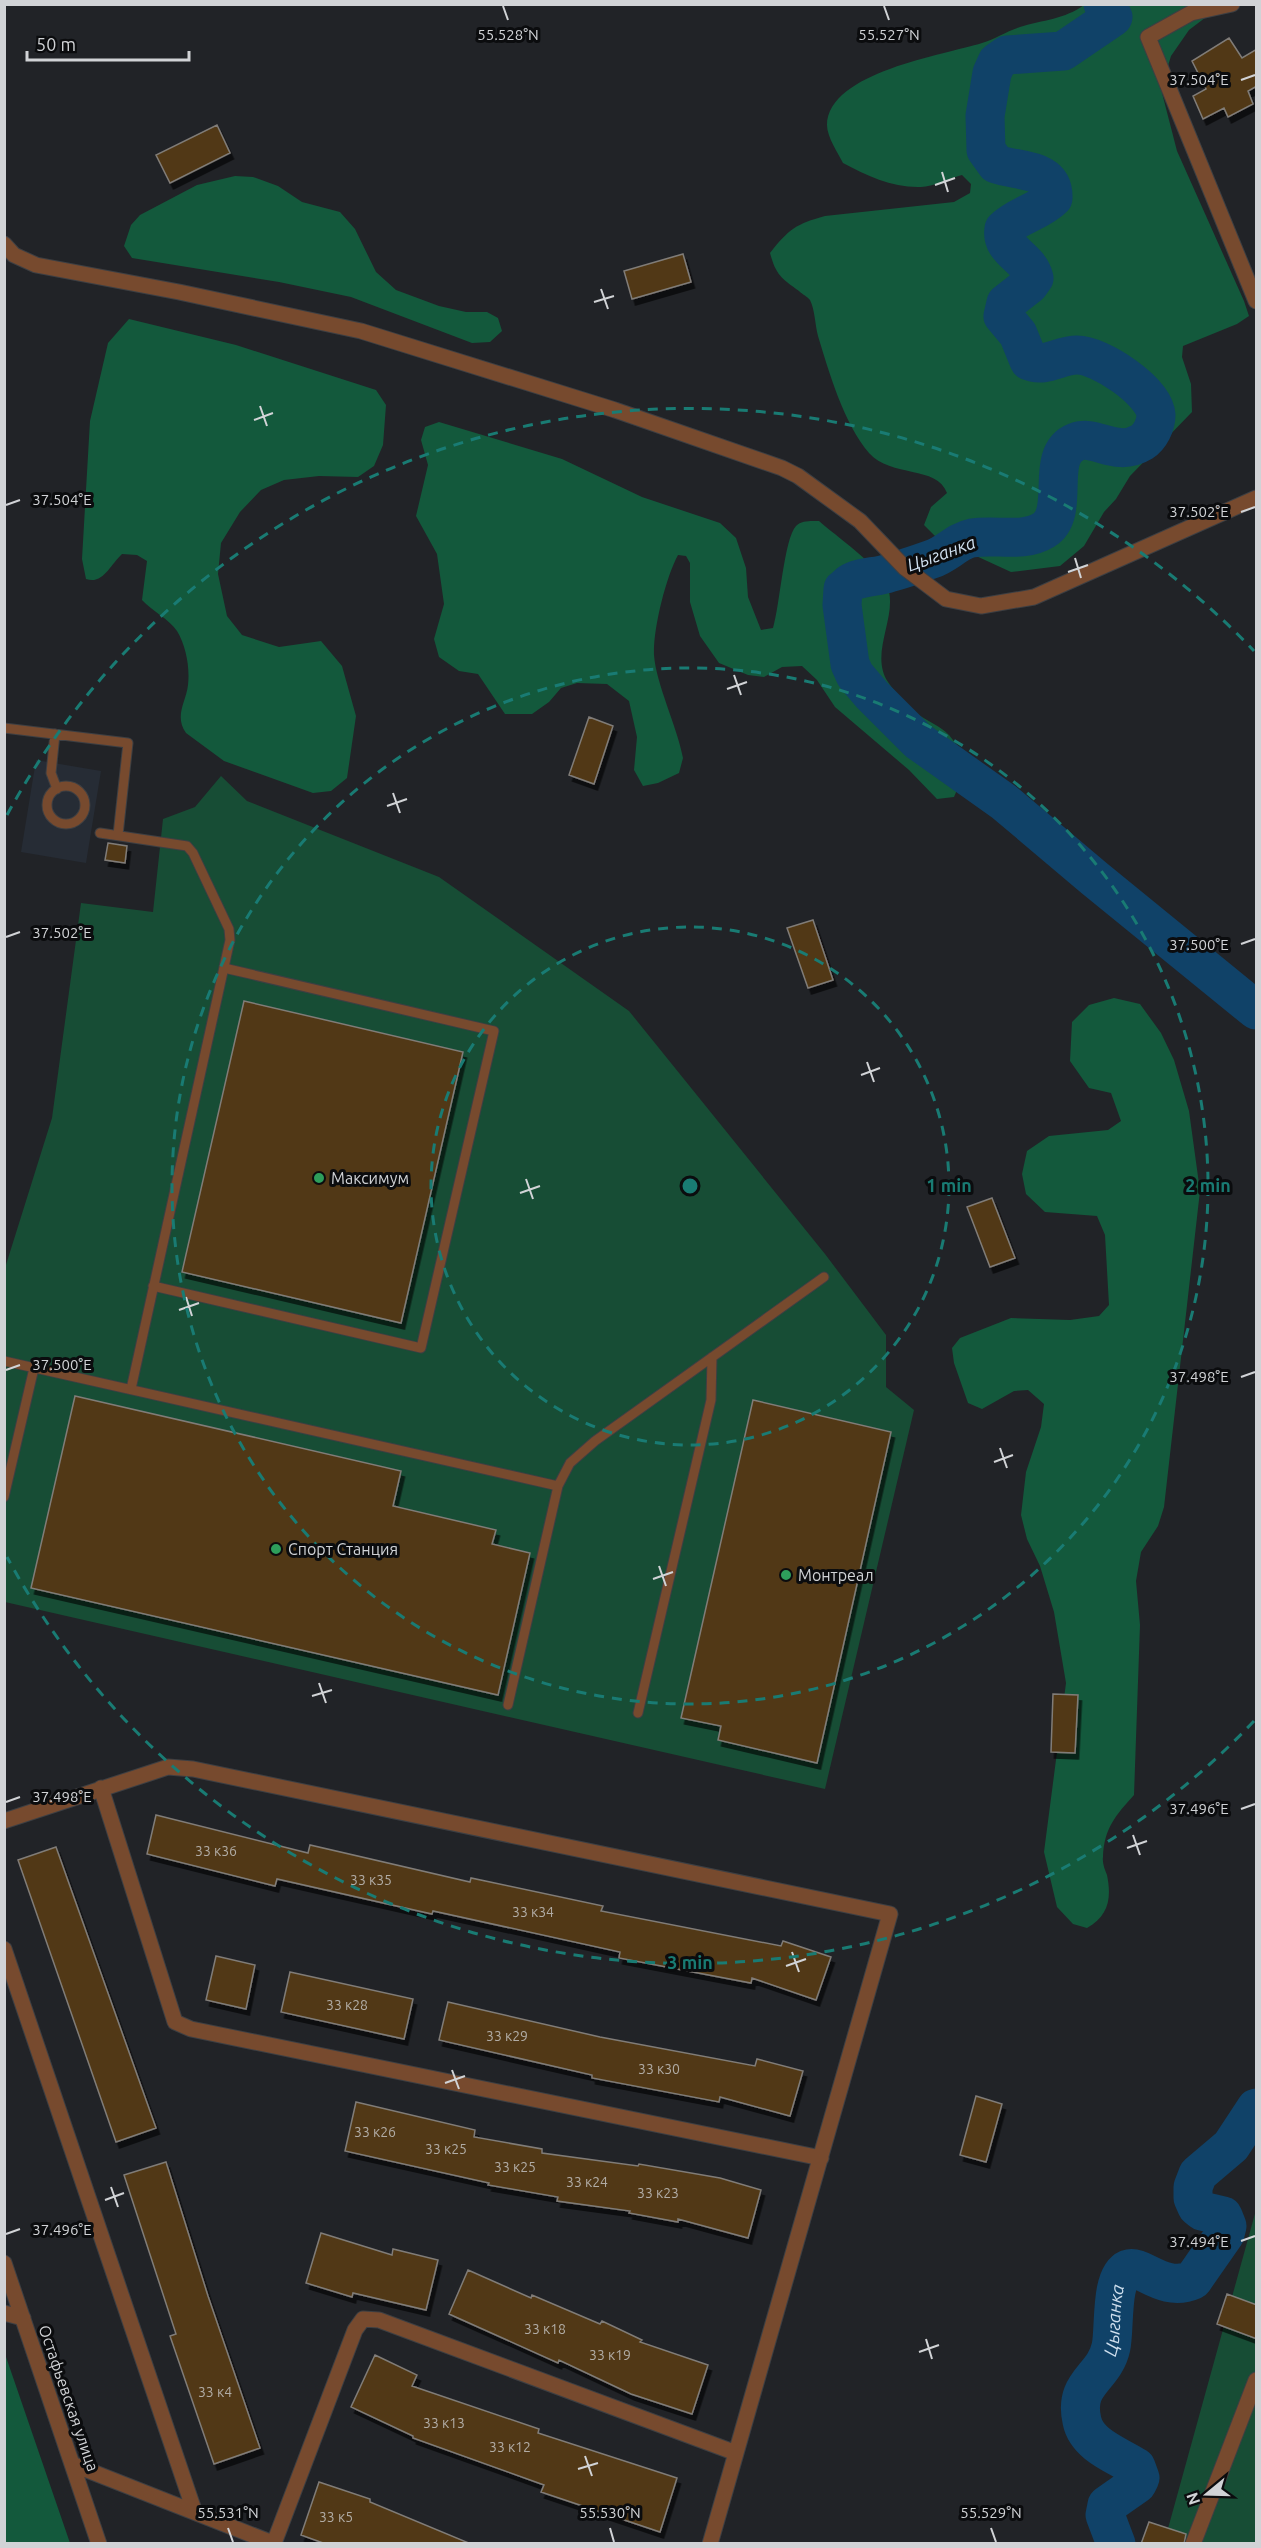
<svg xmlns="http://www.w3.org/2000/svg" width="1261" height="2548" font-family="Ubuntu,sans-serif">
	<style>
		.built { fill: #262c35 }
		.green { fill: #174d35 }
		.forest { fill: #13593c }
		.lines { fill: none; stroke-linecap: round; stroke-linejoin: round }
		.river { stroke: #104268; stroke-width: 39 }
		.building { fill: #513913; stroke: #807c78; stroke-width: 1.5; filter: url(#shadow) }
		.service-casing { stroke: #3d3f43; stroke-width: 11 }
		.minor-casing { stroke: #3d3f43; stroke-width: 17 }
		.service { stroke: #774a2e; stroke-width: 9 }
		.minor { stroke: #774a2e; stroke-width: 15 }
		.ticks { fill: none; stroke: #d1d3d6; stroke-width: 2 }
		.ring { fill: none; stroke: #197b73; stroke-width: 3; stroke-dasharray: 10 8 }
		.leisure-dot { fill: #2e9e5b; stroke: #0b0c0e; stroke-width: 2 }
		.labels { text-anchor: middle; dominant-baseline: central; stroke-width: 6; stroke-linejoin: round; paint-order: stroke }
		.number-label { font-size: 14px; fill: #b1aca5 }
		.poi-label { font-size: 16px; fill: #d1d3d6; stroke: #0b0c0e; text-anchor: start }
		.street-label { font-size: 16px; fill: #d1d3d6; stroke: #0b0c0e }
		.water-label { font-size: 18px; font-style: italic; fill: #cfdfee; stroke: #0b0c0e }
		.ticks-label { font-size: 15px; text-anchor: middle; fill: #d1d3d6; stroke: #0b0c0e; stroke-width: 6; stroke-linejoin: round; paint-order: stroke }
		.centre { fill: #197b73; stroke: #0b0c0e; stroke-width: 3 }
		.ring-label { font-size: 18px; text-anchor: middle; font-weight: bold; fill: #197b73; stroke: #0b0c0e; stroke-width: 6; stroke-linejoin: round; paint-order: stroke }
	</style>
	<defs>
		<filter id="shadow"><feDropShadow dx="3.5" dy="6" stdDeviation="0" flood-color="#0009"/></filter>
	</defs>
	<rect width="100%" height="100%" fill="#212327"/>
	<path class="built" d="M 36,760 L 101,771 L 86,863 L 21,852 Z"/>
	<path class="green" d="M 221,776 L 247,801 L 439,877 L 629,1011 L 825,1254 L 886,1335 L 886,1387 L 914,1410 L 825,1789 L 5,1602 L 5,1268 L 52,1118 L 81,903 L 153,912 L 163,819 L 195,807 Z
		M 1256,2210 L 1256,2543 L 1164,2543 Z"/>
	<path class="forest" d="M 1084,5 L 1222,5 L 1189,30 L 1171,56 L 1161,89 L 1177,151 L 1244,301 L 1249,316 L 1237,324 L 1183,346 L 1182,357 L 1191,384 L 1192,412 L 1130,476 L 1116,499 L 1104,512 L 1084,546 L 1060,566 L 1011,572 L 937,538 L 924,525 L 931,507 L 947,493 C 937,465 891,478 869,453 C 844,424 829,372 818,336 C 815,325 815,310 810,300 C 808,297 802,294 799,291 C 781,278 776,275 770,253 C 789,229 796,224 825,216 L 954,202 L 970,193 L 971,184 L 962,175 C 949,178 933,187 921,187 C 893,188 867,176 843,163 C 838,153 827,137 827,125 C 828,72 944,55 982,43 C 995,39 1007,31 1020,27 C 1043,20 1065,19 1084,5 Z
		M 235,176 L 253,177 L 278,186 L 302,202 L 340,212 L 355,229 L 376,272 L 396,290 L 439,306 L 466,312 L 487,312 L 498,318 L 502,331 L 490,342 L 472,343 L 351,297 L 279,282 L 132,258 L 124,246 L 131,225 L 140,215 L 197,185 Z
		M 129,319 L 236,345 L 376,390 L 386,405 L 383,445 L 374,466 L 358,477 L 319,476 L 284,480 L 261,490 L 240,512 L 221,543 L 218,574 L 227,616 L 242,635 L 279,647 L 321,641 L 342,666 L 356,716 L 347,778 L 331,791 L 313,793 L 224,761 L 186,733 C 174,716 186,702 188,685 C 190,667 186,646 177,631 C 169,619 152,611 142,600 L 147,561 L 137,555 L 122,554 C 110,565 103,585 86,579 L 82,559 L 90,421 L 108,343 Z
		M 439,422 L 562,459 L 642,497 L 720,523 L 736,538 L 746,568 L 748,597 L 761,630 L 773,628 C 780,605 784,539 796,526 C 802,520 811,521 819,521 C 836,536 876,564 886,583 C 901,613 868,652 888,682 C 895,693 909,706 919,715 C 929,722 940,726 949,735 C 954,741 959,748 963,754 L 959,785 L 954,797 L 937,799 L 909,770 L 835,707 L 817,680 L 802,666 L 782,667 L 764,677 L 748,675 L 719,663 L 700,636 L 690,602 L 690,563 L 686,556 L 678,555 C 666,577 653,629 654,655 C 656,684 677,726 683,758 L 679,773 L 658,783 L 643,786 L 634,770 L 637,737 L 629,701 L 607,684 L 577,683 L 561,688 L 549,702 L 532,714 L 505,714 L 478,674 L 459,671 L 439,657 L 434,639 L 444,604 L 437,554 L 416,516 L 428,465 L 421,440 L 425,427 Z
		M 1114,998 L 1140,1004 L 1161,1033 L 1174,1060 L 1189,1111 L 1200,1191 L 1164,1507 L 1158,1526 L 1141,1552 L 1136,1581 L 1140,1625 L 1134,1795 C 1116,1815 1104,1828 1103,1857 C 1102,1863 1105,1870 1107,1875 C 1112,1899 1108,1916 1087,1928 L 1073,1924 L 1057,1907 L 1044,1852 L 1066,1683 L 1054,1612 L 1040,1566 L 1027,1539 L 1021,1515 L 1026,1472 L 1041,1427 L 1044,1404 L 1028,1390 L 1014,1391 L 982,1409 L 968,1403 L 954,1363 L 952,1348 L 960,1338 L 1011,1318 L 1070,1320 L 1099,1316 L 1109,1305 L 1105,1235 L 1097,1216 L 1045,1212 L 1026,1194 L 1022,1174 L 1027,1151 L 1049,1136 L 1108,1130 L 1121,1121 L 1111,1093 L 1089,1088 L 1070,1061 L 1072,1022 L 1089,1005 Z
		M 5,2354 L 70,2543 L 5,2543 Z"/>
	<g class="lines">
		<g class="river">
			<path d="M 1103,4 L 1113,17 L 1063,51 L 1007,55 L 997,62 L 992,73 L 985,116 L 986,150 L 996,164 C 1018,172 1054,167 1053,198 C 1039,212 1018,215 1004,229 C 1000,251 1029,257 1034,278 L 1029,285 L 1006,303 L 1003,316 L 1018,334 L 1029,361 C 1045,368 1060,355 1077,355 C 1100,355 1154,391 1156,415 C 1156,425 1150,437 1142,442 C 1116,458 1095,434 1076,442 C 1043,455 1072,513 1044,530 C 1023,543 996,534 972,538 C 957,541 947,554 932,559 C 918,564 904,569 889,573 C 878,577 859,577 850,583 C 847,585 846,587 843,589 L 842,605 L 850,664 L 855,675 L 872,695 L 918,741 L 1004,802 L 1094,878 L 1256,1010"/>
			<path id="s1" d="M 1116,2544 L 1105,2515 L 1107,2505 L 1137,2484 L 1140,2478 L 1136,2467 C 1117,2455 1087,2445 1082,2421 C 1073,2382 1104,2379 1111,2347 C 1115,2329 1110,2277 1128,2269 C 1142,2264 1163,2293 1193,2280 L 1225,2234 L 1227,2226 L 1223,2216 L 1202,2211 L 1197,2207 L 1193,2198 L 1193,2187 L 1198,2174 L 1231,2146 L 1256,2108"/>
		</g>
	</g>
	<path class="building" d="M 1229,38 L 1242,58 L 1257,49 L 1257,86 L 1248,91 L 1253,104 L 1228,117 L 1224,108 L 1203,119 L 1193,96 L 1206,89 L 1192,61 Z
		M 217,125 L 230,153 L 170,183 L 156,155 Z
		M 683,254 L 691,282 L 632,299 L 624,271 Z
		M 589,717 L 613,726 L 594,784 L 569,775 Z
		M 108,843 L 127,846 L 125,863 L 105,860 Z
		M 813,920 L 833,980 L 808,988 L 787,928 Z
		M 244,1001 L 463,1052 L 401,1323 L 182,1272 Z
		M 992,1198 L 1015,1258 L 990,1267 L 967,1207 Z
		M 75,1396 L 401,1471 L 393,1506 L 496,1530 L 492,1544 L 530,1553 L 498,1695 L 31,1588 Z
		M 753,1400 L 891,1432 L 817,1763 L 718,1740 L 721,1726 L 681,1718 Z
		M 1053,1694 L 1078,1695 L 1075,1753 L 1051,1752 Z
		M 156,1815 L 308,1853 L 310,1845 L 470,1882 L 471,1878 L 603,1906 L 601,1911 L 781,1946 L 783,1941 L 831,1957 L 816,2000 L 752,1978 L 751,1983 L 619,1958 L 620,1952 L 433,1911 L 432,1914 L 277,1879 L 275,1886 L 147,1854 Z
		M 56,1847 L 156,2128 L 116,2142 L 18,1860 Z
		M 216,1956 L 255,1965 L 246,2009 L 206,2000 Z
		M 290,1972 L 413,1999 L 404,2039 L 281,2012 Z
		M 448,2002 L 600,2037 L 755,2066 L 757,2059 L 803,2071 L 790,2116 L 720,2097 L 719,2102 L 592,2078 L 592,2075 L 439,2040 Z
		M 976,2096 L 1002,2104 L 986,2162 L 960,2155 Z
		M 356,2102 L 475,2130 L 474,2137 L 542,2149 L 542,2153 L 638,2166 L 639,2164 L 720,2178 L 761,2190 L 748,2238 L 678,2219 L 678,2222 L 629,2213 L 630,2211 L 557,2201 L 558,2197 L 488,2185 L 489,2183 L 345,2151 Z
		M 166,2162 L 208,2296 L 260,2448 L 214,2464 L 170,2336 L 176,2334 L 124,2175 Z
		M 321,2233 L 392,2255 L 393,2249 L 438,2260 L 426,2310 L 353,2293 L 352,2297 L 306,2283 Z
		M 468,2270 L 531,2298 L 532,2295 L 600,2324 L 602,2321 L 642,2340 L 640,2342 L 708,2365 L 692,2414 L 631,2394 L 559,2360 L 558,2363 L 449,2314 Z
		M 1227,2294 L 1257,2305 L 1257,2339 L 1217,2324 Z
		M 375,2355 L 417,2375 L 412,2386 L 539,2429 L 538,2433 L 677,2478 L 660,2532 L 541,2492 L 544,2485 L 413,2438 L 413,2436 L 351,2407 Z
		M 319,2482 L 370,2499 L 370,2502 L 471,2544 L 326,2544 L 301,2535 Z
		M 1149,2522 L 1186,2534 L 1184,2544 L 1141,2544 Z"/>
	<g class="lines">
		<defs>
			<path id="service" d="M 4,728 L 128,743 L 118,835
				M 55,734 L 51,773 L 57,789
				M47 805a19 19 0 1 1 38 0a19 19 0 1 1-38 0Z
				M 100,833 L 187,846 L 193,853 L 229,929 L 230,940 L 131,1389
				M 153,1286 L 421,1348 L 494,1031 L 224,968
				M 4,1361 L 558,1486
				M 4,1497 L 34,1368
				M 508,1705 L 558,1486 L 570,1463 L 595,1441 L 824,1277
				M 638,1713 L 711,1400 L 712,1357"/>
			<path id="minor" d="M 1232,4 L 1191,13 L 1148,37 L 1256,301
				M 4,244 L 14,255 L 36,265 L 179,292 L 361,331 L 615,410 L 782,468 L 798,476 L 860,521 L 905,568 L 946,599 L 981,606 L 1034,597 L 1256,498
				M 101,1788 L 175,2022 L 191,2029 L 821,2158
				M 4,1821 L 168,1767 L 193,1769 L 890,1914 L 710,2544
				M 4,1949 L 194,2510
				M 4,2263 L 99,2544
				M 4,2313 L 23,2318
				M 72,2464 L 275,2544
				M 274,2543 L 355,2330 L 363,2319 L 379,2320 L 736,2453
				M 1193,2544 L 1256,2380"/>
		</defs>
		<use href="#service" class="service-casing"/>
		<use href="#minor" class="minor-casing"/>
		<use href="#service" class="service"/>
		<use href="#minor" class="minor"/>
	</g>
	<path class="ticks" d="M 503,6 L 508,20M 884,6 L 889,20M 1241,80 L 1255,75M 942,172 L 948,192M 935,185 L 955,178M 601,289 L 608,309M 594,302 L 614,296M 260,406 L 267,426M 254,420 L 273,413M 6,505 L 20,500M 1241,512 L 1255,507M 1075,558 L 1081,578M 1068,572 L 1088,565M 734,675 L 741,695M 727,689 L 747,682M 393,793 L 400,813M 387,806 L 407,799M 6,937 L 20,932M 1241,944 L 1255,939M 867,1062 L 874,1082M 861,1075 L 880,1068M 526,1179 L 533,1199M 520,1193 L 540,1186M 186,1297 L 192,1316M 179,1310 L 199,1303M 6,1370 L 20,1365M 1241,1377 L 1255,1372M 1000,1448 L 1007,1468M 994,1462 L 1013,1455M 659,1566 L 666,1586M 653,1579 L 673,1572M 319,1683 L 326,1703M 312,1696 L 332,1690M 6,1802 L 20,1797M 1241,1809 L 1255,1804M 1133,1835 L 1140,1855M 1127,1848 L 1147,1841M 792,1952 L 799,1972M 786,1966 L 806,1959M 452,2070 L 459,2089M 445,2083 L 465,2076M 111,2187 L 118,2207M 105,2200 L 124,2193M 6,2234 L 20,2229M 1241,2241 L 1255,2236M 926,2339 L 932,2359M 919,2352 L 939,2345M 585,2456 L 592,2476M 578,2469 L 598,2463M 228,2528 L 233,2542M 610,2528 L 614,2542M 991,2528 L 996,2542"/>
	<g class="ring">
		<circle cx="690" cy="1186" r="259"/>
		<circle cx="690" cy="1186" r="518"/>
		<path d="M1254 1721A777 777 0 0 1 7 1557M7 815A777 777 0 0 1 1254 651"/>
	</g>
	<g class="leisure-dot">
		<circle cx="319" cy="1178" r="6"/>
		<circle cx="276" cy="1549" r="6"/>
		<circle cx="786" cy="1575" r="6"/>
	</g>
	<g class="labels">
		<g class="number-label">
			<text x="216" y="1851">33 к36</text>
			<text x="371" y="1880">33 к35</text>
			<text x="533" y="1912">33 к34</text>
			<text x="347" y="2005">33 к28</text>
			<text x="507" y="2036">33 к29</text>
			<text x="659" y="2069">33 к30</text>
			<text x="375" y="2132">33 к26</text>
			<text x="446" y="2149">33 к25</text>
			<text x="515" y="2167">33 к25</text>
			<text x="587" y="2182">33 к24</text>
			<text x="658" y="2193">33 к23</text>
			<text x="545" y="2329">33 к18</text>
			<text x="610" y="2355">33 к19</text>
			<text x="215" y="2392">33 к4</text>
			<text x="444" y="2423">33 к13</text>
			<text x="510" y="2447">33 к12</text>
			<text x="336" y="2517">33 к5</text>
		</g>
		<g class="poi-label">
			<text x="331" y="1178">Максимум</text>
			<text x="288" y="1549">Спорт Станция</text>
			<text x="798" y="1575">Монтреал</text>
		</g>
		<g class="street-label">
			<text transform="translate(69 2398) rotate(71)">Остафьевская улица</text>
		</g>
		<g class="water-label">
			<text transform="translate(941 553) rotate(-20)">Цыганка</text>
			<text stroke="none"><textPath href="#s1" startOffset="279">Цыганка</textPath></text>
		</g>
	</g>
	<g class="ticks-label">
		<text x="508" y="40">55.528°N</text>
		<text x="889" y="40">55.527°N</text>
		<text x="1199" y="85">37.504°E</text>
		<text x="62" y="505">37.504°E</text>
		<text x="1199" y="517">37.502°E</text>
		<text x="62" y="938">37.502°E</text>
		<text x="1199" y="950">37.500°E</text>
		<text x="62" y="1370">37.500°E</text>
		<text x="1199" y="1382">37.498°E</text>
		<text x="62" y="1802">37.498°E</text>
		<text x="1199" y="1814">37.496°E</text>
		<text x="62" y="2235">37.496°E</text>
		<text x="1199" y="2247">37.494°E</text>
		<text x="228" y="2518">55.531°N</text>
		<text x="610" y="2518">55.530°N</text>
		<text x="991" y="2518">55.529°N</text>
	</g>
	<circle cx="690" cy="1186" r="9" class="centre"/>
	<g class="ring-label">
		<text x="949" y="1192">1 min</text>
		<text x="1208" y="1192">2 min</text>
		<text x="690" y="1969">3 min</text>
	</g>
	<rect width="1261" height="2548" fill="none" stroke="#d1d3d6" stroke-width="12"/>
	<g transform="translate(1207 2494) rotate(251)" stroke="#0b0c0e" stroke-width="4.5" paint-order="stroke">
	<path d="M0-4.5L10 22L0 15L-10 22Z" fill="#d1d3d6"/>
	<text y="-9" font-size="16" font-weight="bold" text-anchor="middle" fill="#d1d3d6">N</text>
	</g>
	<path d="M27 51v9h162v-9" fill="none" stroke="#d1d3d6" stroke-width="3"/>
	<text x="36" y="51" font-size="18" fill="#d1d3d6" stroke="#0b0c0e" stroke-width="4.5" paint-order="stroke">50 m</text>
</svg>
